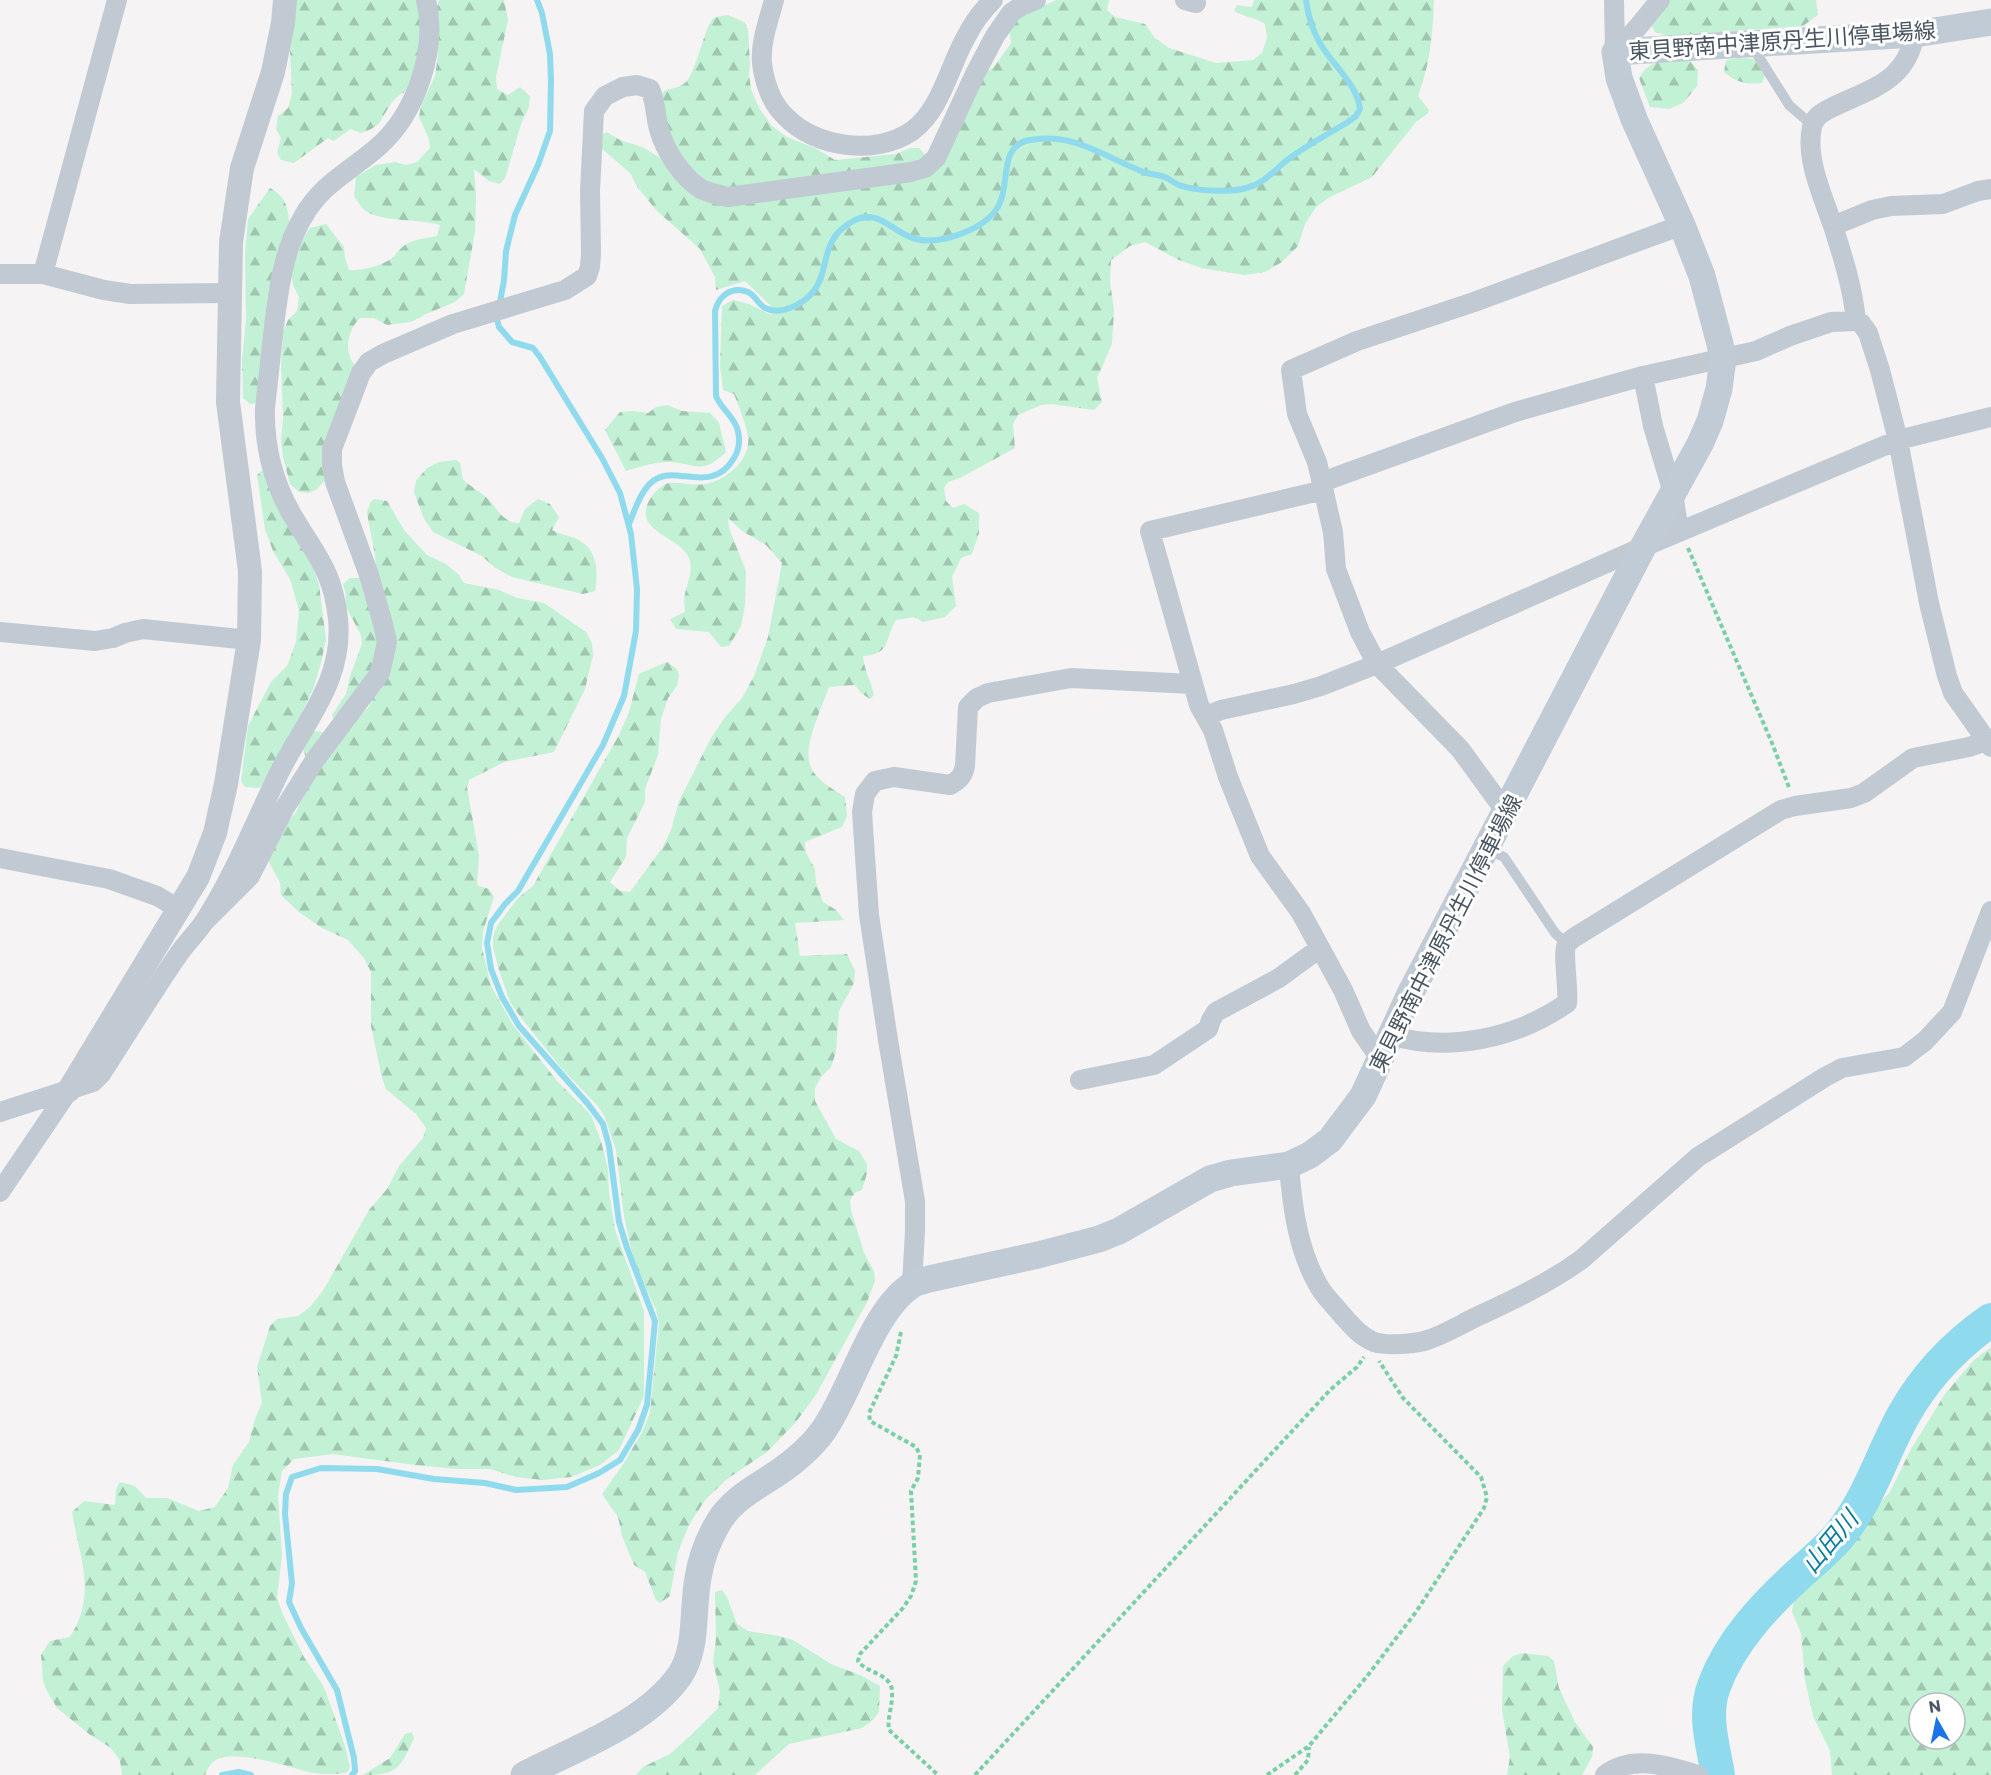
<svg xmlns="http://www.w3.org/2000/svg" width="1991" height="1775" font-family="Commissioner,'Noto Sans JP',sans-serif">
	<style>
		.forest { fill: url(#forest-firs); fill-rule: evenodd }
		.lines { fill: none; stroke-linecap: round; stroke-linejoin: round }
		.stream { stroke: #90daee; stroke-width: 6 }
		.river { stroke: #90daee; stroke-width: 34 }
		.path { stroke: #7ad0a6; stroke-width: 4; stroke-dasharray: 4.5 3; stroke-linecap: butt }
		.service { stroke: #c1cad2; stroke-width: 10 }
		.minor { stroke: #c1cad2; stroke-width: 20 }
		.tertiary { stroke: #c1cad2; stroke-width: 24 }
		.secondary { stroke: #c1cbd6; stroke-width: 27 }
		.labels { text-anchor: middle; dominant-baseline: central; stroke-width: 6; stroke-linejoin: round; paint-order: stroke }
		.street-label { font-size: 22px; fill: #4a5661; stroke: #fff }
		.water-label { font-size: 24px; font-style: italic; fill: #0c7c9b; stroke: #fff }
	</style>
	<defs>
		<pattern id="forest-firs" width="22" height="20" patternUnits="userSpaceOnUse" patternTransform="scale(1.5)"><rect width="22" height="20" fill="#c3f1d5"/><path d="M5 1l3.5 6h-7zM16 11l3.5 6h-7z" fill="#a0c6b0"/></pattern>
	</defs>
	<rect width="100%" height="100%" fill="#f5f3f3"/>
	<path class="forest" d="M 296,0 L 420,0 L 422,6 L 419,59 L 405,92 C 391,98 387,112 379,123 C 375,128 367,131 361,133 L 351,129 L 333,141 L 328,138 L 294,163 L 281,160 L 277,153 L 281,138 L 276,129 L 278,116 L 288,108 L 292,94 L 290,50 Z
		M 439,0 L 504,0 L 508,20 L 496,77 L 497,89 L 508,95 L 520,87 L 530,96 L 529,107 L 521,124 L 505,178 L 500,184 L 489,181 L 474,169 L 476,196 L 475,232 L 464,294 L 455,302 L 426,314 L 411,322 L 387,325 L 374,318 L 360,318 C 347,331 343,352 356,367 L 327,478 L 316,490 L 308,493 L 299,492 L 290,484 L 283,457 L 281,440 L 283,419 L 281,364 L 283,332 L 288,320 L 297,311 L 299,297 L 293,285 L 291,274 L 303,239 L 310,228 L 326,224 L 344,247 L 345,258 L 349,270 C 362,271 380,266 391,259 C 396,255 399,249 405,245 C 415,239 426,238 437,236 L 440,225 C 421,219 381,222 366,211 C 361,208 357,200 354,196 L 356,177 L 376,165 L 395,162 L 406,165 L 417,162 L 430,148 L 429,139 L 419,117 L 421,106 L 435,76 L 438,56 L 434,18 Z
		M 1057,0 L 1109,0 L 1107,10 L 1115,17 L 1145,24 L 1155,38 L 1169,48 L 1216,63 L 1253,60 L 1262,53 L 1267,38 L 1265,24 C 1254,17 1244,17 1234,11 L 1237,5 L 1252,7 L 1254,0 L 1434,0 C 1433,33 1430,65 1418,96 L 1429,110 L 1427,114 L 1416,122 L 1372,177 L 1330,197 L 1316,207 L 1305,224 L 1298,246 L 1282,262 L 1265,272 L 1245,275 L 1201,268 L 1179,260 L 1145,242 L 1130,246 L 1111,260 L 1110,282 L 1114,310 L 1112,344 L 1097,378 L 1102,402 L 1094,410 L 1051,404 L 1041,405 L 1018,415 L 1013,424 L 1015,448 L 960,478 L 948,482 L 944,488 L 946,501 L 953,508 L 964,504 L 979,513 L 979,533 L 972,554 L 961,558 L 952,577 L 956,606 L 945,617 L 923,622 L 914,617 L 896,620 C 884,639 892,654 863,656 C 864,670 871,681 874,695 L 870,699 L 861,693 L 855,685 L 829,687 C 822,707 803,746 810,765 C 815,780 833,789 845,797 L 847,816 L 842,827 L 805,842 L 806,853 L 815,869 L 816,883 L 823,902 L 836,910 L 844,920 L 795,923 L 800,956 L 847,954 L 855,971 L 854,983 L 839,1011 L 836,1052 L 831,1067 L 821,1077 L 815,1088 L 815,1101 L 836,1139 L 859,1151 L 867,1164 L 867,1173 L 862,1190 L 856,1192 L 850,1200 L 851,1210 L 864,1253 L 874,1271 L 875,1281 L 867,1302 L 817,1393 L 796,1422 L 767,1452 L 727,1479 L 705,1500 L 689,1525 L 678,1552 L 670,1596 L 660,1603 L 656,1600 L 645,1572 L 634,1565 L 622,1536 L 618,1517 L 602,1494 L 624,1463 L 642,1432 L 650,1413 L 659,1323 L 656,1310 L 640,1276 L 631,1249 L 624,1216 L 616,1150 L 605,1117 L 597,1105 L 562,1069 L 519,1015 L 510,1002 L 499,970 L 493,948 L 493,937 L 497,926 L 518,898 L 533,886 L 619,735 L 629,712 L 639,674 L 667,662 L 676,668 L 679,675 L 677,686 L 668,698 L 661,719 L 658,755 L 645,789 L 645,802 L 627,838 L 626,857 L 610,882 L 620,891 L 630,892 L 663,847 L 671,830 L 679,801 L 711,738 L 726,716 L 742,698 L 754,676 L 768,637 L 782,563 L 766,545 L 742,531 L 728,518 L 729,528 L 746,571 L 745,605 L 741,626 L 729,646 L 721,647 L 709,632 L 676,629 L 670,619 L 685,612 C 685,606 683,599 685,594 C 687,583 694,570 689,558 C 680,538 642,533 646,510 C 647,500 659,485 669,483 C 680,482 693,486 705,484 C 725,481 751,460 748,437 C 747,426 738,404 734,394 L 723,390 L 720,366 L 722,306 L 733,300 L 749,304 L 771,315 L 770,305 L 745,281 L 716,290 L 715,277 L 700,249 L 657,211 L 638,188 L 630,173 L 602,149 L 600,145 L 602,134 L 607,132 L 620,140 L 642,147 L 659,157 L 696,194 L 914,178 L 983,74 L 994,67 L 1011,43 L 1009,24 L 1016,17 Z
		M 1668,0 L 1816,0 L 1818,15 L 1803,26 L 1669,36 L 1655,32 L 1651,24 Z
		M 728,15 L 744,22 L 748,29 L 750,64 L 749,75 L 751,89 L 759,108 L 772,126 L 787,137 L 817,149 L 835,160 L 896,154 L 910,148 L 919,148 L 924,153 L 926,158 L 924,164 L 726,191 L 697,179 L 672,148 L 660,99 L 664,91 C 671,88 680,88 686,82 C 697,70 705,24 714,18 C 718,16 723,16 728,15 Z
		M 1687,58 L 1698,70 L 1697,86 L 1683,103 L 1669,109 L 1650,107 L 1639,78 C 1649,59 1668,60 1687,58 Z
		M 1739,58 L 1754,59 L 1765,75 L 1762,83 C 1746,85 1736,82 1724,72 L 1726,60 Z
		M 270,188 C 288,198 288,210 290,229 L 257,403 L 250,404 L 243,398 L 242,359 L 246,321 L 245,253 L 248,219 Z
		M 667,405 L 682,411 L 710,413 L 719,423 L 726,452 C 700,477 695,462 668,462 C 654,462 639,467 626,471 L 605,430 L 620,412 L 633,411 L 648,413 L 656,407 Z
		M 456,460 L 460,463 L 463,480 C 470,486 479,491 486,497 C 497,507 502,523 519,523 L 525,509 L 538,499 L 550,504 L 559,517 L 552,530 C 559,534 567,535 574,538 C 597,547 599,569 595,591 L 583,594 L 512,577 L 494,567 L 482,556 L 433,532 L 424,519 L 414,492 L 416,481 L 427,468 L 439,462 Z
		M 266,467 L 311,560 L 319,585 L 326,639 L 321,663 L 314,687 L 272,775 L 259,788 L 245,787 L 241,781 L 248,726 L 271,682 L 287,666 L 296,642 L 299,610 L 290,579 L 273,551 L 265,529 L 257,475 Z
		M 374,499 L 387,501 L 404,530 L 427,555 L 446,564 L 458,574 L 464,583 L 499,590 L 517,598 L 544,603 L 586,632 L 592,643 L 593,655 L 585,689 L 554,752 L 504,762 L 469,780 L 467,787 L 479,856 L 477,885 L 489,889 L 494,897 L 483,931 L 482,948 L 491,986 L 513,1025 L 557,1081 L 591,1115 L 601,1141 L 608,1169 L 609,1192 L 615,1230 L 644,1311 L 644,1396 L 619,1450 L 600,1465 L 571,1477 L 543,1480 L 516,1477 L 490,1469 L 457,1469 L 415,1465 L 333,1454 L 294,1459 L 282,1471 L 278,1496 L 282,1555 L 277,1598 L 283,1615 L 304,1657 L 324,1687 L 346,1749 L 350,1768 L 346,1773 C 334,1774 321,1775 308,1772 C 287,1766 241,1751 220,1758 C 212,1761 208,1767 205,1775 L 122,1775 L 120,1761 L 111,1748 L 89,1734 L 57,1708 L 46,1689 L 43,1681 L 41,1655 L 50,1641 L 70,1637 C 98,1594 79,1557 72,1512 L 84,1501 L 115,1505 L 116,1489 L 120,1482 L 135,1486 L 146,1498 L 167,1498 L 199,1511 L 215,1507 L 228,1488 L 233,1465 L 249,1442 L 255,1419 L 262,1403 L 257,1367 L 270,1326 L 277,1319 L 298,1316 L 311,1306 L 324,1289 L 369,1210 L 387,1189 L 399,1166 L 423,1138 L 426,1128 L 416,1114 L 386,1089 L 382,1078 L 371,1026 L 371,972 L 364,958 L 348,940 L 322,928 L 299,912 L 281,895 L 280,883 L 268,860 C 272,850 276,838 282,829 C 291,814 300,816 299,796 L 340,734 L 368,708 L 386,675 L 375,556 L 367,513 L 370,503 Z
		M 350,578 L 361,578 L 369,585 L 381,655 L 335,722 L 332,715 L 346,694 L 350,676 L 362,644 L 361,635 L 345,605 L 346,595 L 343,584 Z
		M 312,731 L 322,732 L 326,737 L 306,758 L 302,745 Z
		M 1991,1347 L 1991,1775 L 1832,1775 L 1830,1751 L 1813,1716 L 1805,1680 L 1801,1633 L 1792,1612 L 1795,1593 L 1890,1492 L 1911,1449 L 1945,1394 L 1974,1360 ZM 1919,1703 L 1955,1703 L 1955,1739 L 1919,1739 Z
		M 722,1590 L 727,1597 L 737,1624 L 748,1631 L 779,1636 L 793,1640 L 831,1664 L 860,1675 L 880,1686 L 879,1712 L 872,1721 L 862,1728 L 789,1744 L 755,1775 L 636,1775 L 643,1767 L 670,1754 L 692,1734 L 718,1708 L 720,1691 L 713,1662 L 716,1639 L 715,1592 Z
		M 1522,1653 L 1548,1656 L 1554,1661 L 1559,1688 L 1575,1722 L 1593,1747 L 1592,1757 L 1582,1775 L 1507,1775 L 1510,1757 L 1502,1710 L 1503,1666 L 1513,1656 Z
		M 412,1732 L 414,1739 C 399,1769 398,1775 363,1775 L 390,1758 L 405,1734 Z"/>
	<g class="lines">
		<path class="stream" d="M 629,524 C 635,510 642,485 658,478 C 679,467 713,494 734,458 C 739,450 740,440 738,431 C 735,417 721,409 716,396 L 715,311 C 719,295 732,286 748,292 C 755,295 758,304 765,308 C 781,316 803,304 813,292 C 827,275 823,250 837,234 C 841,228 848,224 855,220 C 879,208 894,234 916,239 C 937,244 963,235 981,224 C 990,218 998,210 1001,200 C 1009,179 1000,145 1030,140 C 1073,132 1103,156 1141,171 C 1149,175 1159,174 1167,178 C 1171,180 1174,183 1179,185 C 1195,191 1229,193 1246,188 C 1267,183 1277,166 1294,155 C 1311,143 1330,133 1348,122 L 1356,116 L 1360,109 C 1357,84 1333,65 1321,45 C 1312,30 1308,16 1306,0
			M 222,1775 L 239,1772 L 251,1775
			M 352,1775 L 355,1771 L 354,1758 L 337,1690 L 301,1628 L 289,1602 L 292,1583 L 285,1514 L 286,1494 L 292,1477 L 321,1468 L 377,1469 L 434,1479 L 485,1483 L 516,1490 L 567,1487 L 599,1473 L 620,1460 L 638,1430 L 647,1405 L 655,1321 L 627,1248 L 619,1222 L 609,1146 L 603,1124 L 588,1104 L 519,1026 L 502,997 L 491,969 L 487,943 L 491,923 L 505,904 L 518,891 L 603,745 L 624,696 L 636,631 L 637,589 L 631,534 L 620,493 L 602,458 L 540,357 L 533,348 L 512,342 L 499,327 L 497,319 L 504,280 L 506,251 L 515,215 L 538,165 L 550,131 L 551,81 L 550,54 L 542,13 L 537,0"/>
		<path class="river" d="M 1718,1775 C 1713,1745 1703,1715 1714,1686 C 1730,1642 1765,1605 1799,1574 C 1812,1562 1827,1550 1838,1537 C 1868,1502 1881,1456 1903,1416 C 1924,1378 1955,1345 1991,1320"/>
		<path class="path" d="M 1688,548 L 1772,743 L 1790,790
			M 901,1332 L 896,1356 L 869,1413 L 870,1421 L 916,1447 L 920,1455 L 918,1478 L 911,1491 L 916,1581 L 911,1596 L 903,1608 L 860,1654 L 858,1661 C 867,1674 892,1673 892,1692 C 893,1705 887,1717 889,1730 L 938,1775
			M 975,1775 L 1330,1390 L 1357,1367 L 1364,1357
			M 1267,1775 L 1309,1746 L 1368,1675 L 1416,1612 L 1484,1508 L 1487,1497 L 1481,1477 L 1403,1398 L 1379,1361
			M 1295,1775 L 1308,1760 L 1309,1747"/>
		<path class="service" d="M 1752,46 L 1789,105 L 1812,125
			M 1486,849 L 1504,857 L 1555,933 L 1567,944"/>
		<path class="minor" d="M 774,0 C 769,20 760,42 762,63 C 764,81 771,103 785,116 C 815,148 876,156 912,131 C 941,110 949,67 966,37 C 973,23 982,11 993,0
			M 1185,0 L 1196,3
			M 1614,0 L 1615,52
			M 1615,52 L 1638,27 L 1660,0
			M 1833,226 L 1872,210 L 1891,206 L 1943,204 L 1978,191 L 1991,189
			M 0,274 L 43,274 L 104,290 L 130,294 L 230,293
			M 43,274 L 117,0
			M 1856,321 C 1853,289 1843,257 1833,226 C 1823,196 1805,159 1812,127 C 1814,118 1820,114 1827,110 C 1867,89 1905,85 1915,34
			M 1643,376 L 1653,426 L 1673,493 L 1679,532
			M 1322,482 L 1515,412 L 1643,376 L 1756,351 L 1790,336 L 1831,322 L 1856,321 L 1861,323 L 1868,333 L 1880,370 L 1898,440 L 1929,603 L 1947,676 L 1953,693 L 1991,747
			M 1324,490 L 1150,531 L 1199,705 L 1213,730 L 1228,777 L 1260,856 L 1301,913 L 1343,990 L 1361,1031 L 1379,1057
			M 0,632 L 95,641 L 113,638 L 125,633 L 143,629 L 249,640
			M 1206,716 L 1221,710 L 1294,694 L 1321,686 L 1377,664 L 1643,547 L 1898,440 L 1991,417
			M 1506,812 L 1460,749 L 1377,664 L 1360,632 L 1336,569 L 1333,532 L 1317,462 L 1297,414 L 1291,370 L 1357,341 L 1474,302 L 1682,225
			M 0,858 L 109,879 L 157,896 L 179,909
			M 205,921 L 250,876 L 284,809 L 315,760 L 380,673 L 387,642 L 383,624 L 369,575 L 335,482 L 332,465 L 332,449 L 361,373 L 369,362 L 383,354 L 453,324 L 565,290 L 587,276 L 590,267 L 591,254 L 590,191 L 594,111 L 605,96 L 623,87 L 637,85 L 650,89 C 656,102 655,115 659,129 C 665,151 682,177 701,189 C 709,193 720,195 728,197 L 911,172 L 925,168 L 936,158 L 975,74 L 995,36 L 1011,13 L 1021,6 L 1036,0
			M 1390,1035 C 1449,1053 1517,1038 1567,1003 C 1569,989 1562,952 1567,944 C 1569,941 1572,939 1575,937 L 1781,810 L 1795,806 L 1851,798 L 1864,793 L 1913,758 L 1969,747 L 1986,741
			M 1080,1080 L 1154,1065 L 1208,1029 L 1211,1020 L 1216,1012 L 1279,978 L 1320,948
			M 0,1112 L 93,1082 L 101,1074 C 127,1034 151,994 178,955 C 186,943 198,932 206,919 C 236,872 256,819 281,769 C 307,719 344,679 338,619 C 333,569 314,553 291,513 C 273,481 264,445 265,408 C 268,381 271,354 274,326 C 279,288 283,251 303,217 C 322,183 351,171 379,146 C 416,113 438,49 426,0
			M 1289,1165 C 1292,1206 1298,1252 1320,1288 C 1326,1298 1336,1307 1343,1316 C 1352,1326 1361,1337 1374,1342 C 1386,1346 1412,1344 1424,1341 C 1442,1336 1458,1326 1474,1318 C 1511,1301 1549,1283 1582,1259 L 1698,1157 L 1825,1077 L 1842,1068 L 1904,1057 L 1925,1041 L 1952,1012 L 1991,911
			M 0,1192 L 69,1090
			M 912,1285 L 915,1231 L 915,1201 L 888,1040 L 869,915 L 862,812 L 865,794 L 875,781 L 894,777 L 950,785 C 959,780 963,776 965,766 L 968,707 L 977,698 L 988,693 L 1071,678 L 1192,684
			M 1605,1775 C 1632,1754 1668,1766 1698,1775"/>
		<path class="tertiary" d="M 69,1090 L 198,877 L 215,833 L 226,784 L 249,640 L 250,571 L 228,402 L 231,242 L 242,168 L 273,72 L 283,23 L 285,0"/>
		<path class="secondary" d="M 524,1775 C 575,1748 646,1724 680,1675 C 698,1648 692,1609 698,1578 C 701,1559 708,1540 718,1523 C 731,1500 755,1488 776,1474 C 794,1462 810,1449 823,1431 C 851,1392 872,1310 912,1285 C 916,1282 923,1281 929,1279 L 1038,1255 L 1099,1239 L 1119,1231 L 1210,1179 L 1231,1173 L 1289,1165 L 1310,1155 L 1330,1140 L 1363,1096 L 1410,994 L 1643,547 L 1700,444 L 1710,421 L 1719,389 L 1723,359 L 1720,344 L 1702,276 L 1682,225 L 1634,119 L 1619,78 L 1615,52 L 1915,34 L 1991,22"/>
	</g>
	<g class="labels">
		<g class="street-label">
			<text transform="translate(1782 40) rotate(-4)">東貝野南中津原丹生川停車場線</text>
			<text transform="translate(1445 933) rotate(-63)">東貝野南中津原丹生川停車場線</text>
		</g>
		<g class="water-label">
			<text transform="translate(1829 1541) rotate(-50)">山田川</text>
		</g>
	</g>
	<g transform="translate(1937 1721) rotate(351)"><circle r="28" fill="#ffffff" stroke="#b7bbc0" stroke-width="1.5"/>
	<path d="M0-4.5L10 22L0 15L-10 22Z" fill="#1a73e8"/>
	<text y="-9" font-size="16" font-weight="bold" text-anchor="middle" fill="#4a5661">N</text>
	</g>
</svg>
